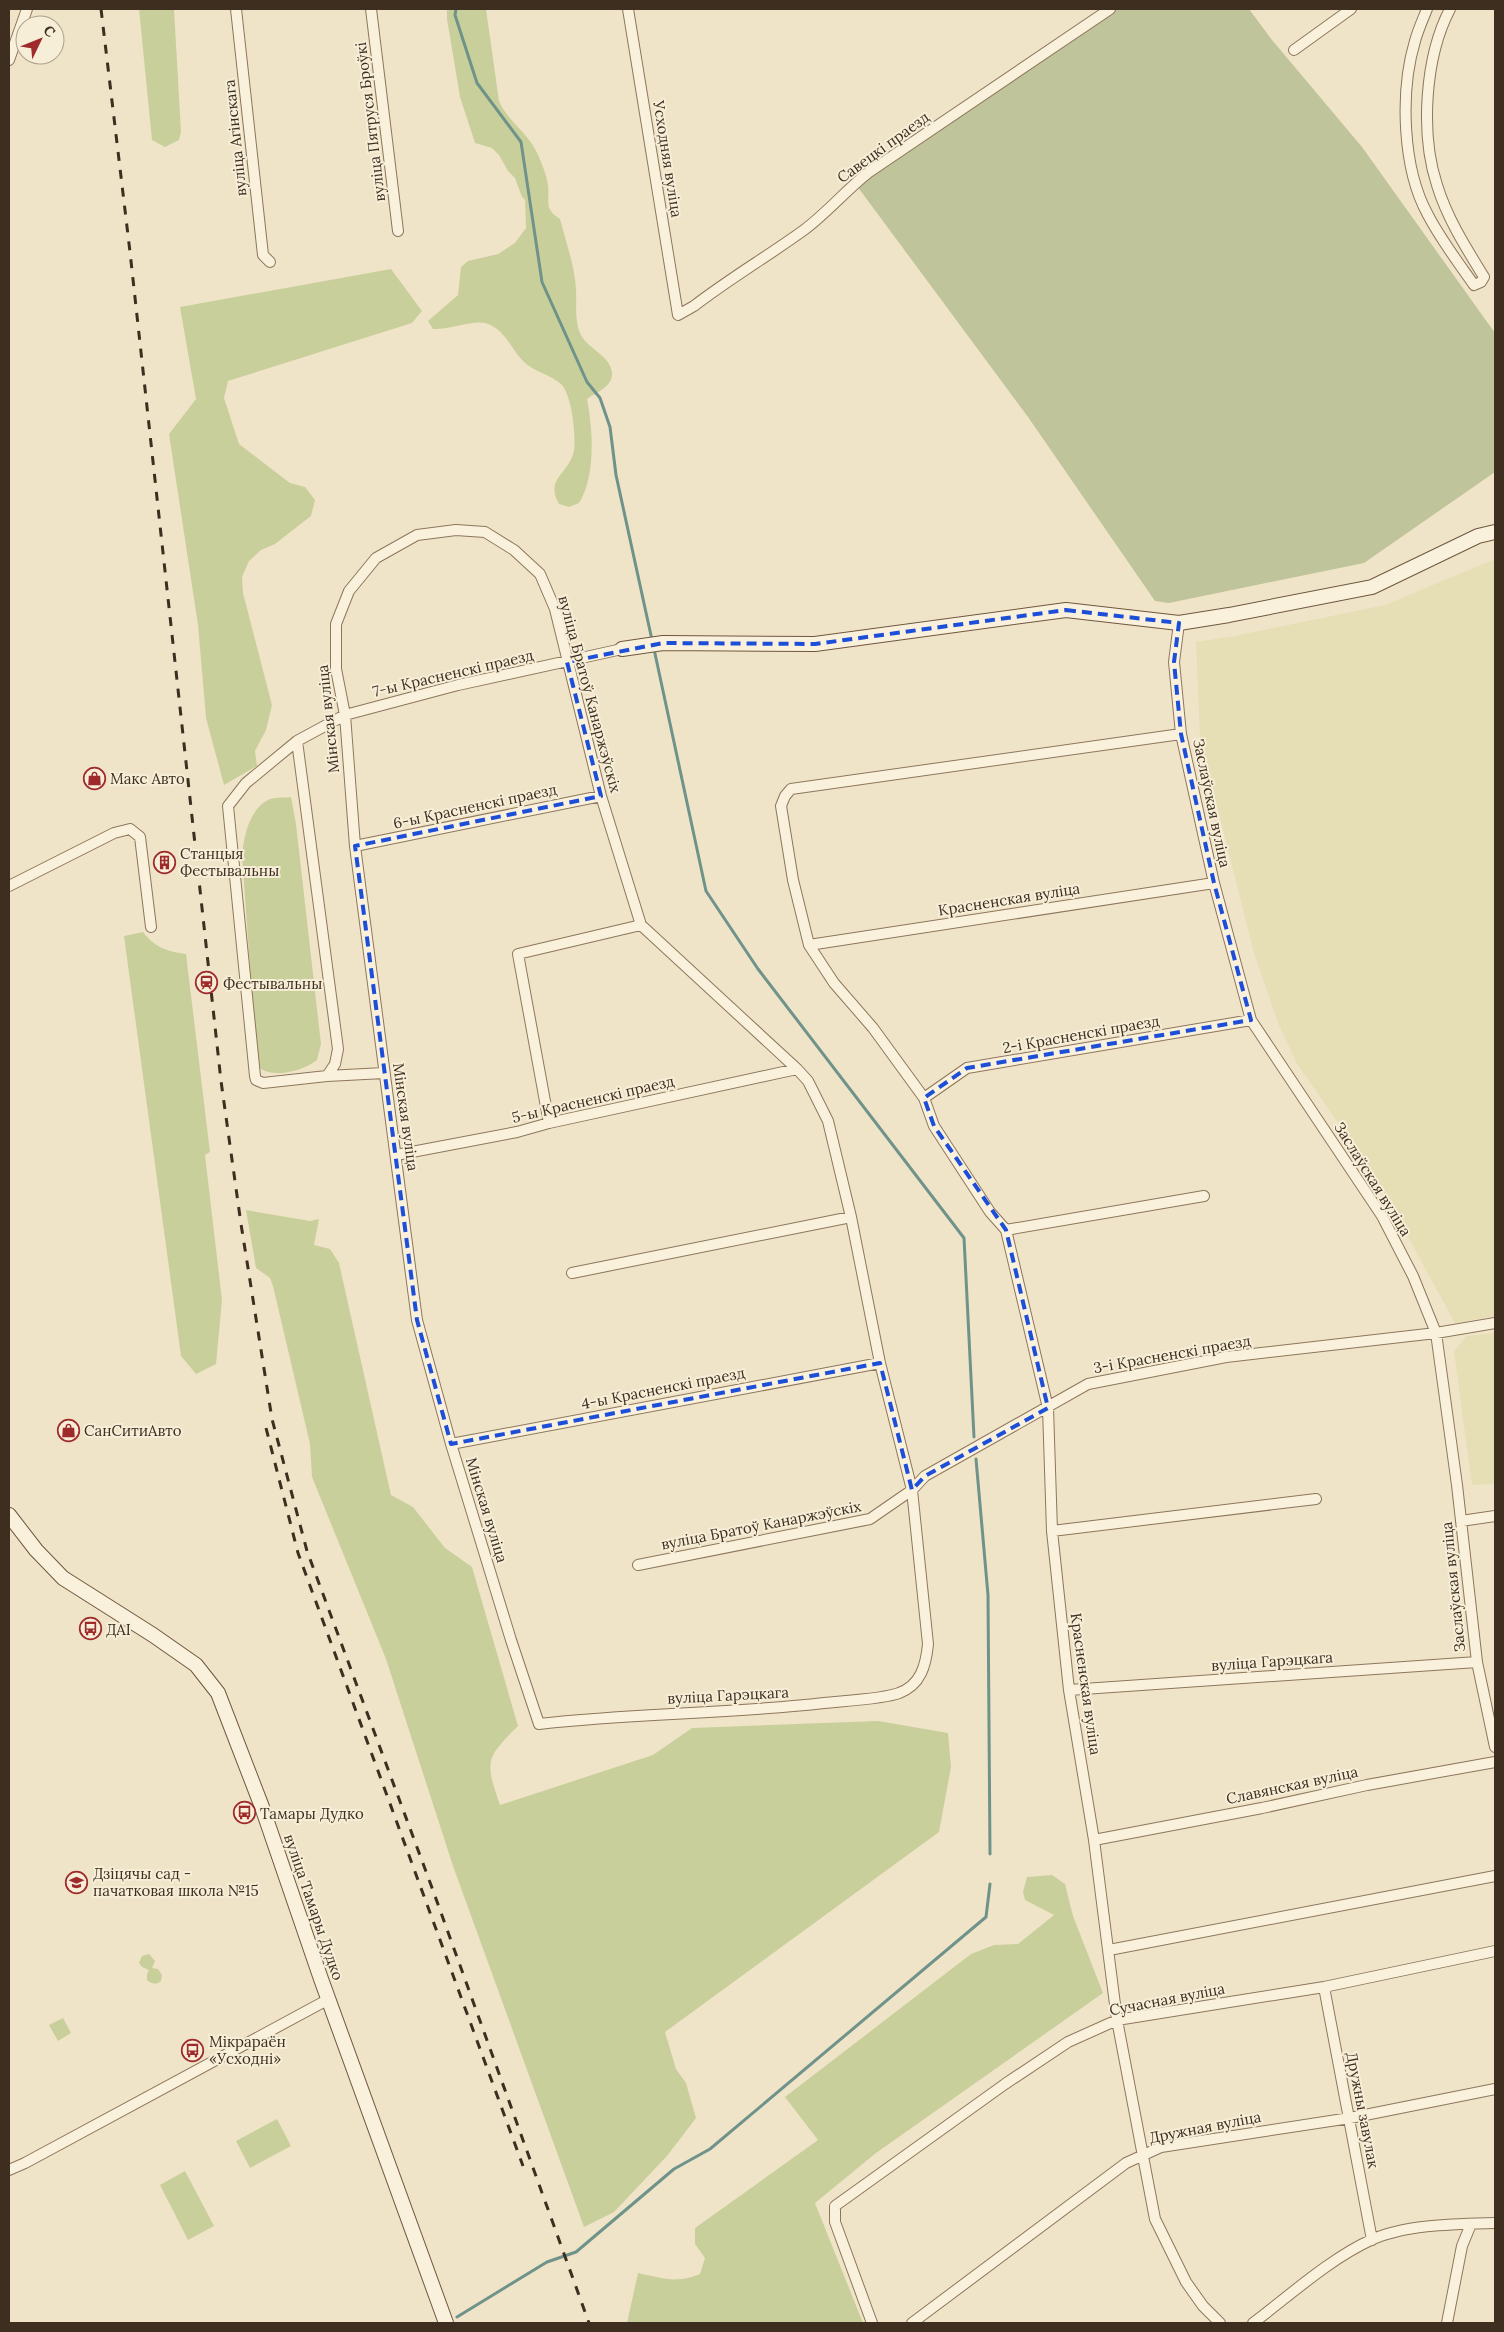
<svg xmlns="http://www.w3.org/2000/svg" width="1504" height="2332" font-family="Lora,serif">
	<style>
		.farmland { fill: #e6deb5 }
		.green { fill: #c9cf9b }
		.cemetery { fill: #bfc49a }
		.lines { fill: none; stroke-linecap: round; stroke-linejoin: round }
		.stream { stroke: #6f938a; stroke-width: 3 }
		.street-casing { stroke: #8d765c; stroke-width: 12 }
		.secondary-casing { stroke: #6f573f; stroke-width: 16 }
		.street { stroke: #faf1dc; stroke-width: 10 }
		.secondary { stroke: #faf1dc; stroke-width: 14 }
		.rail { stroke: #3d2e20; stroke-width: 3; stroke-dasharray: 9 9; stroke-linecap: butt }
		.marked { fill: none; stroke: #1d4ed8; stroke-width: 4; stroke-dasharray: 10 6; stroke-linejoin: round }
		.labels { text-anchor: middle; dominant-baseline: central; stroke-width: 4; stroke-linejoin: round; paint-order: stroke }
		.street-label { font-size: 15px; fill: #3d2e20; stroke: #f7eed8 }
		.poi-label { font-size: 15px; fill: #3d2e20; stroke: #f7eed8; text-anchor: start }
	</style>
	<rect width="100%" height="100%" fill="#f0e4c8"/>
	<path class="farmland" d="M 1495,559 L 1495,1316 L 1455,1323 L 1372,1171 L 1297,1064 L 1278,1023 L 1254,953 L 1200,738 L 1196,642 L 1235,636 L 1385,605 Z
		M 1495,1333 L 1495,1484 L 1472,1485 L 1454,1352 L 1466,1336 Z"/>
	<path class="green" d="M 139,9 L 174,9 L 181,132 L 179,140 L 165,147 L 152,140 Z
		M 447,9 L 486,9 L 499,101 C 508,122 530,134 538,155 C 542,164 547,176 548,185 C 550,202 543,208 560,219 C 566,242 575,267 576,290 C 577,305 574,321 581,335 C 588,349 611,356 612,373 C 613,386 597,392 587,399 C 593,429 596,476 579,503 L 569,507 L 559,504 C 544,478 570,474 574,450 C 576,435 572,395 561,384 C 551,375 535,372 525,363 C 511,350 505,328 485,323 C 473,320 448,330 433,329 L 428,321 L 458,295 L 461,267 L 468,261 L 498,254 L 515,243 L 526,228 L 525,200 L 522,197 L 515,178 L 508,171 L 499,155 L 492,148 L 475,143 L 460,97 L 447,19 Z
		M 391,269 L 422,311 L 412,323 L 228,381 L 224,398 L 239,444 L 290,483 L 305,487 L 315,500 L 311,516 L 275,544 L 261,550 L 249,561 L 242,577 L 243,593 L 272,705 L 266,730 L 255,751 L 257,766 L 224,785 L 206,718 L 198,625 L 169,434 L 196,399 L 180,307 Z
		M 291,797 L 296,824 L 321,1044 L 317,1060 C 303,1071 272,1080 257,1066 L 242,855 C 244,836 249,810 268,800 C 273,797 285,798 291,797 Z
		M 143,932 C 154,947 168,952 186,954 L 210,1152 L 205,1155 L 222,1300 L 216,1364 L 196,1374 L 181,1356 L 124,936 Z
		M 246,1210 L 310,1221 L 319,1219 L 314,1245 L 330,1249 L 339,1263 L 391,1495 L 413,1507 L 445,1548 L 472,1567 L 518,1726 C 485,1759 485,1761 500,1805 L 653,1755 L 692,1728 L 878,1721 L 948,1733 L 951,1767 L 939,1832 L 665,2032 L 676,2069 L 686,2083 L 696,2118 L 667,2156 L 614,2212 L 584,2227 L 453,1866 L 386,1659 L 312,1477 L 310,1444 L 273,1286 L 270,1278 L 256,1268 Z
		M 1052,1875 L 1065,1884 L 1073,1916 L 1103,1993 L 876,2153 L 815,2203 L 863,2323 L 627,2323 L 638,2273 C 662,2278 676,2284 700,2274 L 705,2258 L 695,2244 L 695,2228 L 818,2140 L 785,2097 L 971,1954 L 994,1945 L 1018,1944 L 1054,1915 L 1025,1900 L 1023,1892 L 1027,1877 Z
		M 149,1954 L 155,1961 L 152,1968 L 158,1969 L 162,1975 L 161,1981 C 156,1985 151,1984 147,1980 L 147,1974 L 149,1970 L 142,1967 L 139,1963 L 142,1956 Z
		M 63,2018 L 71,2033 L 58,2041 L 49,2025 Z
		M 277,2119 L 291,2146 L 250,2168 L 236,2141 Z
		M 185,2171 L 214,2226 L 188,2240 L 160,2185 Z"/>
	<path class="cemetery" d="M 1118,9 L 1249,9 L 1272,40 L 1362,147 L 1495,333 L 1495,472 L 1364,563 L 1169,603 L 1155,601 L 1028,417 L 857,186 Z"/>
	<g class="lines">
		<path class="stream" d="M 456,9 L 455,15 L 477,83 L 521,142 L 542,282 L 587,382 L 600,398 L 610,427 L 616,475 L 652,640
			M 654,649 L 706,891 L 758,969 L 964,1238 L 974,1437
			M 976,1459 L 988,1595 L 990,1854
			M 457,2317 L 547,2262 L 576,2252 L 674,2169 L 710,2149 L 986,1917 L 990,1884"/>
		<defs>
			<path id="street" d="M 236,9 L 263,255 L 270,262
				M 371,9 L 398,231
				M 628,9 L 678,315 L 694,306 C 729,279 768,256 804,230 C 828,212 846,190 869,172 L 1110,9
				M 1427,9 C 1423,19 1418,30 1415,41 C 1400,91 1402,168 1428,215 C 1441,240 1458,262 1474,285 L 1481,282 L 1484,277 C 1466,248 1447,218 1437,185 C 1420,133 1425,57 1450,9
				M 1294,50 L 1351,9
				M 9,60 L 27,9
				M 456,530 L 485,532 L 514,550 L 540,574 L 555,609 L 601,796 L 641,925 L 797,1069 L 808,1081 L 828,1121 L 851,1217 L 880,1363 L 912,1490 L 928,1644 C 926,1665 921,1685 899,1693 C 884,1699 842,1701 824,1703 C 729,1714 634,1713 539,1724 L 511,1640 L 451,1444 L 417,1320 L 355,846 L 345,715 L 336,669 L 336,624 L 349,591 L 376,558 L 417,535 Z
				M 1179,623 L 1174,662 L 1181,734 L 1214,883 L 1251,1020 L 1382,1216 L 1413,1276 L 1436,1333 L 1457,1485 L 1477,1662 L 1495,1747
				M 1181,734 L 791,789 L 785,796 L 781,806 L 793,880 L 809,945 L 834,983 L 873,1028 L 924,1098 L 934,1126 L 990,1212 L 1006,1230 L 1048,1408 L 1052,1531 L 1069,1690 L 1094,1840 L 1117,2020 L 1155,2219 L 1186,2282 L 1203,2306 L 1220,2323
				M 297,741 L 338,1049 L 335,1064 L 327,1076 L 263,1083 L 256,1080 L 255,1076 L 228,806 L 246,783 L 297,741 L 345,715 L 458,685 L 622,649
				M 355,846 L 601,796
				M 9,886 L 114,833 L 130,829 L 140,837 L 151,927
				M 809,945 L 1214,883
				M 327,1076 L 384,1073
				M 924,1098 L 967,1068 L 1251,1020
				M 549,1123 L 518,954 L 641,925
				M 396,1155 L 517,1132 L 549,1123 L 797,1069
				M 1006,1230 L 1204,1196
				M 572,1273 L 851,1217
				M 451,1444 L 880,1363
				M 1461,1521 L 1495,1516
				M 1052,1531 L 1316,1499
				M 638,1565 L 870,1519 L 912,1490 L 925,1476 L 1088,1384 L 1226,1357 L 1436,1333 L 1495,1323
				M 1069,1690 L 1477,1662
				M 1094,1840 L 1262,1808 L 1367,1785 L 1495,1762
				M 1109,1950 L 1495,1876
				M 1324,1987 L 1372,2240
				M 9,2170 L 25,2163 L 329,1999
				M 872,2323 L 835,2222 L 835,2206 L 1005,2084 L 1068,2042 L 1117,2020 L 1324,1987 L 1495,1951
				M 912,2323 L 1126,2163 L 1161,2147 L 1350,2118 L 1495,2089
				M 1253,2323 C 1289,2296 1331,2258 1371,2240 C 1406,2224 1457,2224 1495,2223
				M 1447,2323 L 1462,2246 L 1471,2224"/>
			<path id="secondary" d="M 622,649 L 663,643 L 815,644 L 1066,610 L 1179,623 L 1229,615 L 1372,587 L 1478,536 L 1495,532
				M 9,1515 L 36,1550 L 63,1578 L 153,1635 L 196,1665 L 218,1693 L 262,1807 L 321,1979 L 446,2323"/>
		</defs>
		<use href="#street" class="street-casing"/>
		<use href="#secondary" class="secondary-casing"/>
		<use href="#street" class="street"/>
		<use href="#secondary" class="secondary"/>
		<path class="rail" d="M 101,9 L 130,252 L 221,1081 L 241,1224 L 272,1419 L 307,1551 L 431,1885 L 589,2323
			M 266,1428 L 298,1553 L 523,2166"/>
	</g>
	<path class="marked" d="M 1066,610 L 1179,623 L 1174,662 L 1181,734 L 1214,883 L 1251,1020 L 967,1068 L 924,1098 L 934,1126 L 1006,1230 L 1048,1408 L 925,1476 L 912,1490 L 880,1363 L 451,1444 L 417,1320 L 355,846 L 601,796 L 567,662 L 663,643 L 815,644 Z"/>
	<defs>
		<symbol id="shop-ring" viewBox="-11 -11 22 22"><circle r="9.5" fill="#f7eed8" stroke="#9e2a2b" stroke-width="1.5"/><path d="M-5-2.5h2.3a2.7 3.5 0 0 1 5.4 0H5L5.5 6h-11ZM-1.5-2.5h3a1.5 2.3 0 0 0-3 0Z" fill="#9e2a2b"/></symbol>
		<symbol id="building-ring" viewBox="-11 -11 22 22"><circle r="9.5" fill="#f7eed8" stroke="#9e2a2b" stroke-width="1.5"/><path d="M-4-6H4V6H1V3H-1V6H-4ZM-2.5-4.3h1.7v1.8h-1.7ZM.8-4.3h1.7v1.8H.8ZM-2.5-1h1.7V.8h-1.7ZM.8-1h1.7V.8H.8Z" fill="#9e2a2b"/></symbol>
		<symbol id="station-ring" viewBox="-11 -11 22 22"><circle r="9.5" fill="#f7eed8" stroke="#9e2a2b" stroke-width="1.5"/><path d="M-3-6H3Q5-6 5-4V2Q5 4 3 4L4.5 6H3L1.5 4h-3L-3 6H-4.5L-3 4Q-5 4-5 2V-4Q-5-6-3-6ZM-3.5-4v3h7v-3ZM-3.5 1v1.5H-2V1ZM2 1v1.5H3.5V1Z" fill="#9e2a2b"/></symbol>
		<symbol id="bus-ring" viewBox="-11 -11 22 22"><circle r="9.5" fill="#f7eed8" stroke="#9e2a2b" stroke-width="1.5"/><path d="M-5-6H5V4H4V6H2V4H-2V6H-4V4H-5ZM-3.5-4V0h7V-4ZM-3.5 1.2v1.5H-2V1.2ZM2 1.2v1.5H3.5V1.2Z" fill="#9e2a2b"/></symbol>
		<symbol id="school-ring" viewBox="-11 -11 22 22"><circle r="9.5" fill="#f7eed8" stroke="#9e2a2b" stroke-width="1.5"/><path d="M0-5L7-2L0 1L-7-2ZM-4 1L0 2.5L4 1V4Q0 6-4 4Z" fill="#9e2a2b"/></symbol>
	</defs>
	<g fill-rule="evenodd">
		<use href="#shop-ring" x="82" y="766" width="25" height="25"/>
		<use href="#building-ring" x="152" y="850" width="25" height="25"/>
		<use href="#station-ring" x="194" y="970" width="25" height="25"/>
		<use href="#shop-ring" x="56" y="1418" width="25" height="25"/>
		<use href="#bus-ring" x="78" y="1616" width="25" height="25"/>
		<use href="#bus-ring" x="232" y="1800" width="25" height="25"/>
		<use href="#school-ring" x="64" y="1870" width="25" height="25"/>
		<use href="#bus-ring" x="180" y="2038" width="25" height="25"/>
	</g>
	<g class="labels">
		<g class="street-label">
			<text transform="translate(370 122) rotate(-97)">вуліца Пятруся Броўкі</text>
			<text transform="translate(235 138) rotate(-96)">вуліца Агінскага</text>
			<text transform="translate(883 147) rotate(-36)">Савецкі праезд</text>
			<text transform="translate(668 159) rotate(81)">Усходняя вуліца</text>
			<text transform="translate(453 673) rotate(-13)">7-ы Красненскі праезд</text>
			<text transform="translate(590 694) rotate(75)">вуліца Братоў Канаржэўскіх</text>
			<text transform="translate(328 719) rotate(-96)">Мінская вуліца</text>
			<text transform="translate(1212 803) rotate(78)">Заслаўская вуліца</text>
			<text transform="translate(475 806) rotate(-12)">6-ы Красненскі праезд</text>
			<text transform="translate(1009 899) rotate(-9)">Красненская вуліца</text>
			<text transform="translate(1081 1034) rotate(-10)">2-і Красненскі праезд</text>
			<text transform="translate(593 1099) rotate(-13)">5-ы Красненскі праезд</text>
			<text transform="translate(406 1117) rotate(82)">Мінская вуліца</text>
			<text transform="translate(1373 1179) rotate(58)">Заслаўская вуліца</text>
			<text transform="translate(1172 1354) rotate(-10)">3-і Красненскі праезд</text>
			<text transform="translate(663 1388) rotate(-11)">4-ы Красненскі праезд</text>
			<text transform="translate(487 1510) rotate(73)">Мінская вуліца</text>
			<text transform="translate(761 1525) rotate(-11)">вуліца Братоў Канаржэўскіх</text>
			<text transform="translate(1453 1587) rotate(-96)">Заслаўская вуліца</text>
			<text transform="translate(1272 1661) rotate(-4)">вуліца Гарэцкага</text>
			<text transform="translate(1086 1684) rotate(82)">Красненская вуліца</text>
			<text transform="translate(728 1695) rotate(-3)">вуліца Гарэцкага</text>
			<text transform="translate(1292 1785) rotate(-12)">Славянская вуліца</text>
			<text transform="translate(314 1907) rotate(71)">вуліца Тамары Дудко</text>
			<text transform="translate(1167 1999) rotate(-11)">Сучасная вуліца</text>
			<text transform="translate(1363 2110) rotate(79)">Дружны завулак</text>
			<text transform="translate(1205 2127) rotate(-11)">Дружная вуліца</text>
		</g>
		<g class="poi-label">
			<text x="110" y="778">Макс Авто</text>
			<text x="180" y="853">Станцыя<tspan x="180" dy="17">Фестывальны</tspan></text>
			<text x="223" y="983">Фестывальны</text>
			<text x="84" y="1430">СанСитиАвто</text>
			<text x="106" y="1629">ДАІ</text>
			<text x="260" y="1813">Тамары Дудко</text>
			<text x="93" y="1873">Дзіцячы сад -<tspan x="93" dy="17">пачатковая школа №15</tspan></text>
			<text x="209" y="2041">Мікрараён<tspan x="209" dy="17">«Усходні»</tspan></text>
		</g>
	</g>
	<rect width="1504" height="2332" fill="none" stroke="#3d2e20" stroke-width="20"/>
	<g transform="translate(40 40) rotate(47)"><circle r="24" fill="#f7eed8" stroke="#ada18e"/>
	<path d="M0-4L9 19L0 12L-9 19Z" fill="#9e2a2b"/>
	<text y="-8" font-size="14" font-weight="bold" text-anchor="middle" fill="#3d2e20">С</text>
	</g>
</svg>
